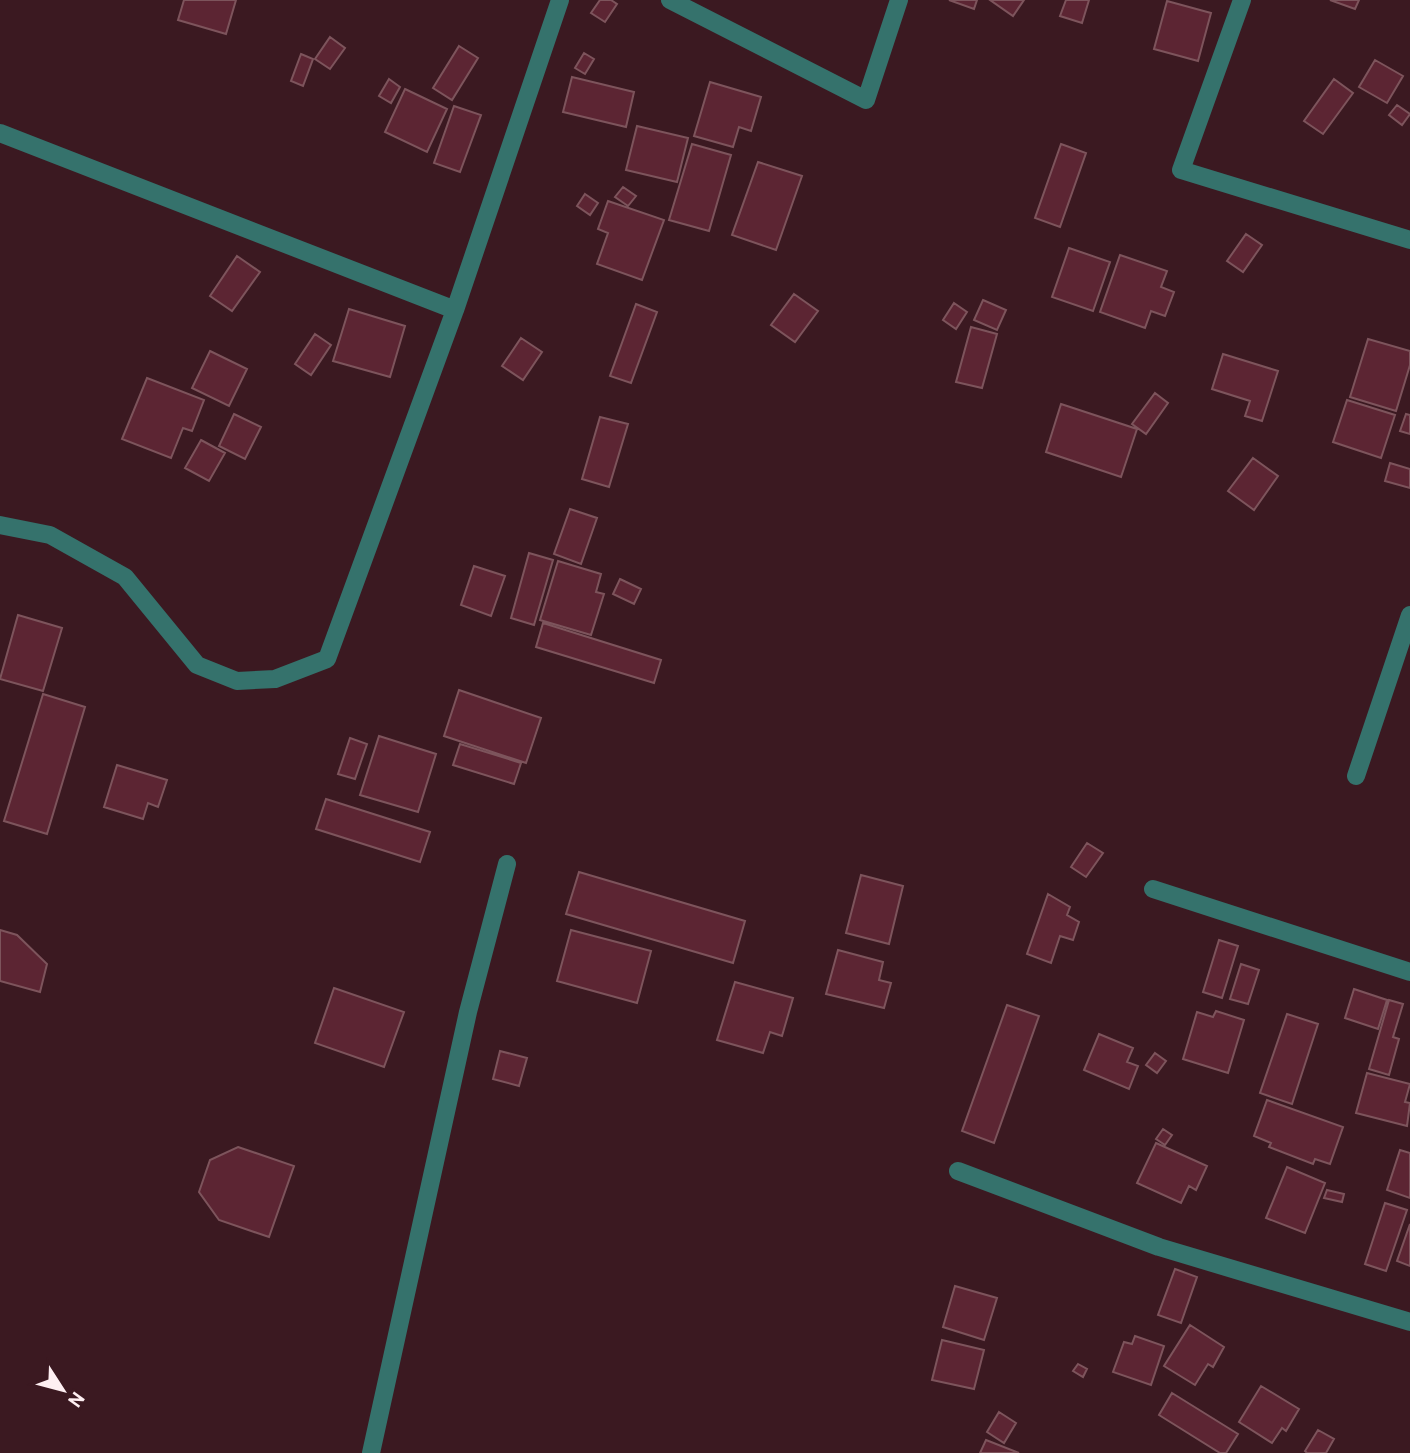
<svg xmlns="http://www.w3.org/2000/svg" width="1410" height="1453" font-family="Overpass,sans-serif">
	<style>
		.building { fill: #5c2533; stroke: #7d545c; stroke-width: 2 }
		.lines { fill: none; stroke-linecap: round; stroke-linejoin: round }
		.street { stroke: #35726c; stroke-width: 18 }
	</style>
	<rect width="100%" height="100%" fill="#3b1921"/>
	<path class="building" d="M 184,0 L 236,0 L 226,34 L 178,20 Z
		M 600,0 L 611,0 L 617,4 L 605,22 L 591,13 Z
		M 949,0 L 977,0 L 974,9 Z
		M 990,0 L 1024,0 L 1013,16 Z
		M 1066,0 L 1089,0 L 1082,23 L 1060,16 Z
		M 1330,0 L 1359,0 L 1355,9 Z
		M 1167,1 L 1211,13 L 1198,61 L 1154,49 Z
		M 330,37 L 345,48 L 330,69 L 315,59 Z
		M 459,46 L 478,58 L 452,100 L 433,88 Z
		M 584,53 L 594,59 L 585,74 L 575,68 Z
		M 301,54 L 313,59 L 303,86 L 291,81 Z
		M 1375,60 L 1403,76 L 1387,103 L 1359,87 Z
		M 572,77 L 634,92 L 626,127 L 563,112 Z
		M 389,79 L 400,87 L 391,103 L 379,96 Z
		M 1334,79 L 1353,93 L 1323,134 L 1304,121 Z
		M 710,82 L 761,97 L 751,131 L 739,127 L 733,147 L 694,136 Z
		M 405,89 L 447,109 L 427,152 L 385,132 Z
		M 1397,105 L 1410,114 L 1402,125 L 1389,115 Z
		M 454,106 L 481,115 L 460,172 L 434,163 Z
		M 637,126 L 688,138 L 677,182 L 626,170 Z
		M 692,144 L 731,155 L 709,231 L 669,220 Z
		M 1061,144 L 1086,153 L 1060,227 L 1035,218 Z
		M 758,162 L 802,176 L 776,250 L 732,235 Z
		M 623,187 L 636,196 L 628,206 L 615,197 Z
		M 585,194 L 598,203 L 590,215 L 577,206 Z
		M 608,201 L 664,220 L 642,280 L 597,264 L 608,233 L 598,229 Z
		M 1246,234 L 1262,245 L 1243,272 L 1227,261 Z
		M 1069,248 L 1110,262 L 1093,311 L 1052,297 Z
		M 1120,255 L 1167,271 L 1161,287 L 1174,292 L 1165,316 L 1151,311 L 1145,328 L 1100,312 Z
		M 237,256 L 260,272 L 232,311 L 210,296 Z
		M 794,294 L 818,311 L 795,342 L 771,325 Z
		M 983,300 L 1006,310 L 997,330 L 974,320 Z
		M 954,303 L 967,312 L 956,329 L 943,320 Z
		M 636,304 L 657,312 L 631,383 L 610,376 Z
		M 349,309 L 405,326 L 390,377 L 333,361 Z
		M 971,327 L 997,334 L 982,388 L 956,382 Z
		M 315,334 L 331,345 L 311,375 L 295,364 Z
		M 521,338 L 542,352 L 523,380 L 502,366 Z
		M 1368,339 L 1410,351 L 1410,365 L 1396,411 L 1350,397 Z
		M 210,351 L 247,369 L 229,406 L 192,388 Z
		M 1223,354 L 1278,371 L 1262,421 L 1245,416 L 1250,401 L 1212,389 Z
		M 147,378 L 204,400 L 192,431 L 183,428 L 171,458 L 122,439 Z
		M 1155,393 L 1168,403 L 1146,434 L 1132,424 Z
		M 1347,400 L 1395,415 L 1381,458 L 1333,442 Z
		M 1061,404 L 1137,429 L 1121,477 L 1046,452 Z
		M 234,414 L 261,427 L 245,459 L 219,446 Z
		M 1406,414 L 1410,415 L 1410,434 L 1400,431 Z
		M 600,417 L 628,424 L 609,487 L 582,479 Z
		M 201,440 L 225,453 L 209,481 L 185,468 Z
		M 1253,458 L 1278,476 L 1254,510 L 1228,491 Z
		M 1390,463 L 1410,469 L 1410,488 L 1385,481 Z
		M 570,509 L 597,518 L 581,564 L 554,554 Z
		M 529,553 L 553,560 L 534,625 L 511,618 Z
		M 558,561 L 601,574 L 596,592 L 604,594 L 591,635 L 540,620 Z
		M 474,566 L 505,576 L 491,616 L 461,605 Z
		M 620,579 L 641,589 L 634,604 L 613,594 Z
		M 18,615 L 62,628 L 43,691 L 0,679 Z
		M 543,623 L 661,660 L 654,683 L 536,647 Z
		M 459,690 L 541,718 L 526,763 L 444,736 Z
		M 43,694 L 85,707 L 47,834 L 4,821 Z
		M 379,736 L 436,754 L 418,812 L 360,795 Z
		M 350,738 L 367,744 L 355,779 L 338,774 Z
		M 460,744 L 521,763 L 514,784 L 453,765 Z
		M 117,765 L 167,780 L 158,807 L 148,803 L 143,819 L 104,807 Z
		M 326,799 L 430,832 L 420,862 L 316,829 Z
		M 1087,843 L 1103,853 L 1086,877 L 1071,867 Z
		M 579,872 L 745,921 L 733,963 L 566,914 Z
		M 861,875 L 903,886 L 889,944 L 846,933 Z
		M 1048,894 L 1070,907 L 1067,915 L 1079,922 L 1073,940 L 1060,936 L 1051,963 L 1027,954 Z
		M 0,930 L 17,935 L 47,964 L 40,992 L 0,981 Z
		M 571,930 L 651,951 L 637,1003 L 557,981 Z
		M 1219,940 L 1238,946 L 1222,998 L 1203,992 Z
		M 838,950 L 883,962 L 879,980 L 891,983 L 884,1008 L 826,994 Z
		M 1241,964 L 1259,970 L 1248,1004 L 1230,999 Z
		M 735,982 L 793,998 L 782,1036 L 770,1032 L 763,1053 L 717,1040 Z
		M 334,988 L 404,1012 L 384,1067 L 315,1043 Z
		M 1354,989 L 1387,1000 L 1378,1029 L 1345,1018 Z
		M 1389,1000 L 1403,1004 L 1393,1037 L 1399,1039 L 1389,1075 L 1369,1069 Z
		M 1007,1005 L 1039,1016 L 994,1143 L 962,1131 Z
		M 1216,1011 L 1244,1020 L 1228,1073 L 1183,1059 L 1197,1012 L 1213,1017 Z
		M 1287,1014 L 1318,1024 L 1292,1104 L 1260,1093 Z
		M 1099,1034 L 1133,1048 L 1127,1062 L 1138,1066 L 1129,1089 L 1084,1070 Z
		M 500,1051 L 527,1058 L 519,1086 L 493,1079 Z
		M 1155,1053 L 1166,1061 L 1157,1073 L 1146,1065 Z
		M 1367,1073 L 1410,1084 L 1405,1102 L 1410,1103 L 1407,1126 L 1356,1113 Z
		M 1267,1100 L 1343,1127 L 1330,1164 L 1315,1159 L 1313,1164 L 1269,1147 L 1271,1143 L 1254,1136 Z
		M 1163,1129 L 1172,1135 L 1165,1145 L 1156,1139 Z
		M 1156,1143 L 1207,1166 L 1196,1190 L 1189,1186 L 1181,1203 L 1137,1183 Z
		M 238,1147 L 294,1166 L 269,1237 L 219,1220 L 199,1192 L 210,1160 Z
		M 1400,1150 L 1410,1153 L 1410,1198 L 1387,1190 Z
		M 1287,1167 L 1325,1183 L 1305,1233 L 1266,1218 Z
		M 1327,1190 L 1344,1194 L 1342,1202 L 1324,1198 Z
		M 1385,1203 L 1407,1210 L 1386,1271 L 1365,1264 Z
		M 1410,1224 L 1410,1266 L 1397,1261 Z
		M 1175,1269 L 1197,1277 L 1181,1323 L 1158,1315 Z
		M 955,1286 L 997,1298 L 984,1340 L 943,1327 Z
		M 1190,1325 L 1224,1347 L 1213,1367 L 1208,1364 L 1195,1385 L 1164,1366 Z
		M 1135,1336 L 1164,1346 L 1151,1385 L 1113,1372 L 1124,1342 L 1132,1344 Z
		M 942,1340 L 984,1350 L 974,1389 L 932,1380 Z
		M 1078,1364 L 1087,1369 L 1083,1377 L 1073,1371 Z
		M 1261,1386 L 1299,1409 L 1286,1431 L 1282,1428 L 1272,1443 L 1239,1422 Z
		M 1172,1393 L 1238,1434 L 1226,1453 L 1220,1453 L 1159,1415 Z
		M 999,1412 L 1016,1423 L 1004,1443 L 987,1432 Z
		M 1318,1430 L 1334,1439 L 1326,1453 L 1307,1453 L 1305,1451 Z
		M 986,1440 L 1019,1453 L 980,1453 Z"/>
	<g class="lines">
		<path class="street" d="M 670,0 L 866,100 L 899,0
			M 1242,0 L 1181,170 L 1410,240
			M 0,133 L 455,310
			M 0,525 L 50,535 L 125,577 L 197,665 L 237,681 L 275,679 L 327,659 L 455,310 L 560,0
			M 1356,776 L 1410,615
			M 1153,889 L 1410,972
			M 958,1171 L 1159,1247 L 1410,1322
			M 371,1453 L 468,1012 L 507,864"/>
	</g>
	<g transform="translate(63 1390) rotate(126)" stroke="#3b1921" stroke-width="5" paint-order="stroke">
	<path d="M0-5L12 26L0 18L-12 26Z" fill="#feeff2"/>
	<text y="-10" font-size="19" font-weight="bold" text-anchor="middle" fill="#feeff2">N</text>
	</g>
</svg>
